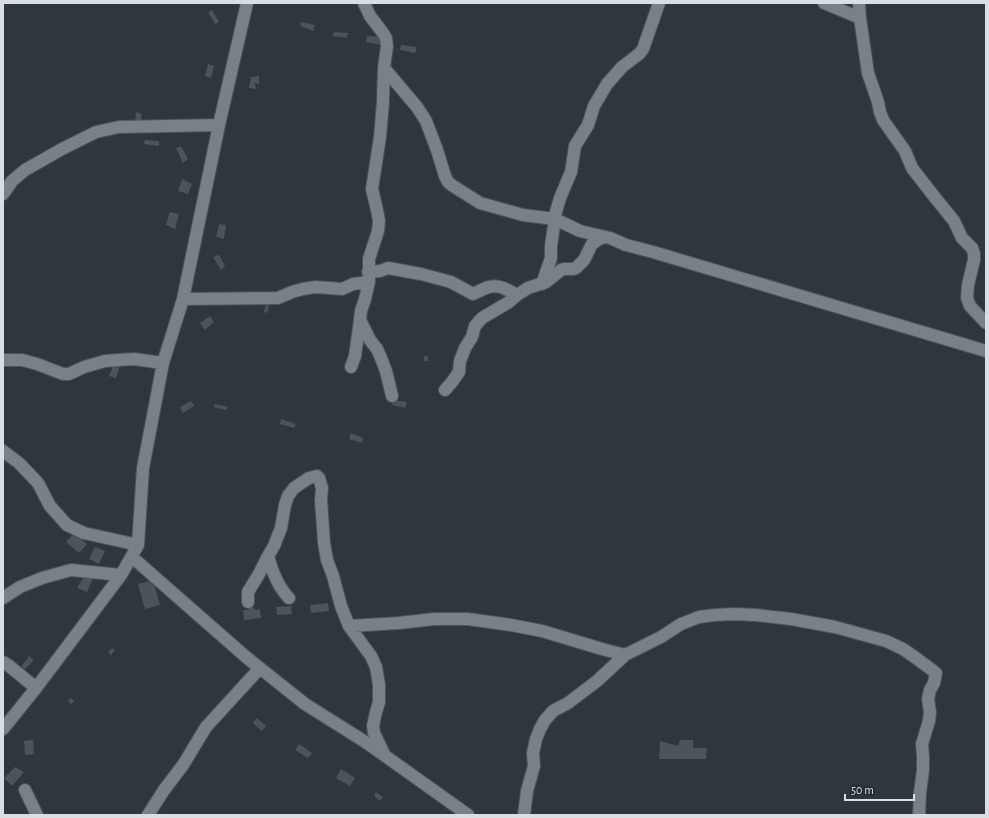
<svg xmlns="http://www.w3.org/2000/svg" width="989" height="818" font-family="'Alegreya Sans',sans-serif">
	<style>
		.building { fill: #4c545b }
		.lines { fill: none; stroke-linecap: round; stroke-linejoin: round }
		.minor-casing { stroke: #4d5459; stroke-width: 14 }
		.minor { stroke: #788088; stroke-width: 12 }
	</style>
	<rect width="100%" height="100%" fill="#2f363d"/>
	<path class="building" d="M 212,10 L 219,22 L 215,24 L 208,12 Z
		M 301,22 L 315,25 L 313,31 L 300,26 Z
		M 334,32 L 348,33 L 347,38 L 333,36 Z
		M 367,36 L 383,37 L 381,45 L 366,42 Z
		M 401,45 L 417,47 L 415,53 L 400,50 Z
		M 208,64 L 214,66 L 211,78 L 205,76 Z
		M 259,76 L 259,84 L 255,83 L 256,89 L 249,88 L 251,77 Z
		M 136,112 L 142,114 L 140,126 L 135,125 Z
		M 145,140 L 159,141 L 159,146 L 144,144 Z
		M 181,146 L 188,159 L 183,163 L 176,148 Z
		M 182,179 L 192,184 L 188,194 L 178,191 Z
		M 170,212 L 179,214 L 175,229 L 166,225 Z
		M 219,224 L 226,225 L 224,239 L 216,237 Z
		M 219,255 L 225,266 L 221,270 L 213,257 Z
		M 267,301 L 270,302 L 267,313 L 264,312 Z
		M 210,316 L 214,322 L 205,330 L 200,323 Z
		M 424,356 L 428,356 L 428,361 L 424,361 Z
		M 114,363 L 120,365 L 116,378 L 109,376 Z
		M 393,400 L 407,402 L 405,408 L 392,405 Z
		M 191,401 L 194,406 L 183,413 L 180,407 Z
		M 215,404 L 228,407 L 226,410 L 214,407 Z
		M 281,419 L 296,424 L 294,428 L 280,424 Z
		M 351,433 L 363,438 L 362,443 L 349,439 Z
		M 74,533 L 87,544 L 79,553 L 66,542 Z
		M 95,547 L 105,551 L 99,564 L 89,559 Z
		M 84,576 L 93,578 L 87,592 L 77,588 Z
		M 153,580 L 160,605 L 145,609 L 138,584 Z
		M 328,603 L 329,611 L 311,613 L 310,605 Z
		M 253,606 L 255,610 L 260,609 L 261,618 L 244,620 L 243,610 L 248,610 L 248,607 Z
		M 291,606 L 292,614 L 277,615 L 276,607 Z
		M 112,648 L 115,650 L 111,655 L 108,652 Z
		M 29,656 L 34,660 L 24,670 L 22,666 Z
		M 71,698 L 74,701 L 71,704 L 68,701 Z
		M 257,718 L 266,726 L 262,731 L 253,723 Z
		M 33,740 L 34,754 L 25,755 L 24,741 Z
		M 680,740 L 693,740 L 693,748 L 707,748 L 706,759 L 659,759 L 660,741 L 678,746 Z
		M 299,744 L 312,753 L 308,758 L 295,750 Z
		M 15,767 L 24,772 L 12,786 L 4,778 Z
		M 341,769 L 355,778 L 350,786 L 336,778 Z
		M 376,792 L 383,797 L 380,801 L 374,796 Z"/>
	<g class="lines">
		<defs>
			<path id="minor" d="M 364,3 L 370,16 L 383,33 L 386,38 L 387,46 L 384,68 L 383,102 L 380,137 L 372,189 L 377,210 L 379,221 L 378,231 L 369,259 L 369,282 L 365,299 L 361,311 L 360,320 L 370,340 L 377,349 L 381,358 L 386,371 L 392,396
				M 824,3 L 860,18
				M 859,3 L 860,18 L 868,73 L 878,102 L 880,112 L 883,120 L 905,151 L 912,168 L 933,195 L 954,221 L 962,238 L 972,248 L 974,254 L 974,260 L 968,285 L 967,298 L 970,306 L 986,323
				M 384,68 L 417,107 L 426,121 L 437,150 L 445,176 L 448,182 L 453,186 L 480,203 L 523,215 L 555,219 L 580,231 L 610,238 L 626,245 L 653,252 L 986,351
				M 3,194 L 12,181 L 25,170 L 62,149 L 96,132 L 119,127 L 219,125
				M 368,272 L 380,271 L 388,268 L 421,274 L 451,282 L 473,294 C 478,292 484,288 489,287 C 499,284 508,290 517,295
				M 542,284 L 551,258 L 551,246 L 556,212 L 560,198 L 571,172 L 575,146 L 588,125 L 594,106 L 607,84 L 622,67 L 639,54 L 643,49 L 659,3
				M 183,299 L 278,298 L 292,292 L 303,289 L 315,287 L 342,289 L 353,284 L 369,282
				M 3,360 L 22,360 L 37,364 L 63,374 L 69,374 L 84,367 L 105,361 L 118,360 L 134,359 L 163,363
				M 351,367 L 355,356 L 360,320
				M 445,390 L 452,382 L 459,372 L 460,361 L 465,348 L 472,337 L 475,326 L 482,318 L 509,302 L 517,295 L 528,288 L 546,282 L 561,270 L 564,269 L 573,269 L 576,268 L 584,260 L 592,244 L 599,239 L 605,237
				M 3,451 L 19,463 L 38,483 L 50,506 L 67,525 L 84,533 L 138,545
				M 132,557 L 246,657 L 305,704 L 367,743 L 468,815
				M 3,598 L 20,587 L 42,578 L 71,570 L 121,575
				M 289,598 C 278,587 272,571 268,556 L 274,546 L 281,528 L 285,505 L 288,496 L 294,488 L 309,478 L 317,476 L 319,478 L 322,488 L 321,500 L 324,543 L 327,560 L 333,576 L 341,606 L 349,626 L 371,656 L 376,667 L 379,685 L 379,702 L 376,712 L 373,726 L 374,733 L 385,756
				M 248,602 L 248,592 L 259,574 L 268,556
				M 349,626 L 399,623 L 434,619 L 468,619 L 511,625 L 542,631 L 602,649 L 625,655
				M 3,662 L 8,665 L 36,688
				M 3,729 L 36,688 L 121,575 L 138,545 L 143,468 L 163,363 L 183,299 L 219,125 L 247,3
				M 25,790 L 37,815
				M 148,815 L 164,790 L 183,765 L 206,727 L 260,668
				M 524,815 L 527,791 L 534,766 L 533,753 L 536,739 L 540,729 L 545,720 L 553,711 L 568,703 L 597,681 L 625,655 L 661,637 L 681,624 L 699,617 L 715,615 L 734,614 L 756,615 L 791,619 L 835,627 L 886,641 L 903,649 L 916,658 L 936,673 L 934,683 L 930,690 L 928,699 L 930,712 L 929,721 L 922,744 L 923,756 L 923,770 L 920,793 L 919,815"/>
		</defs>
		<use href="#minor" class="minor-casing"/>
		<use href="#minor" class="minor"/>
	</g>
	<rect width="989" height="818" fill="none" stroke="#d9dee2" stroke-width="8"/>
	<path d="M845 794v6h69v-6" fill="none" stroke="#d9dee2" stroke-width="2"/>
	<text x="851" y="794" font-size="12" fill="#d9dee2" stroke="#252c32" stroke-width="3" paint-order="stroke">50 m</text>
</svg>
